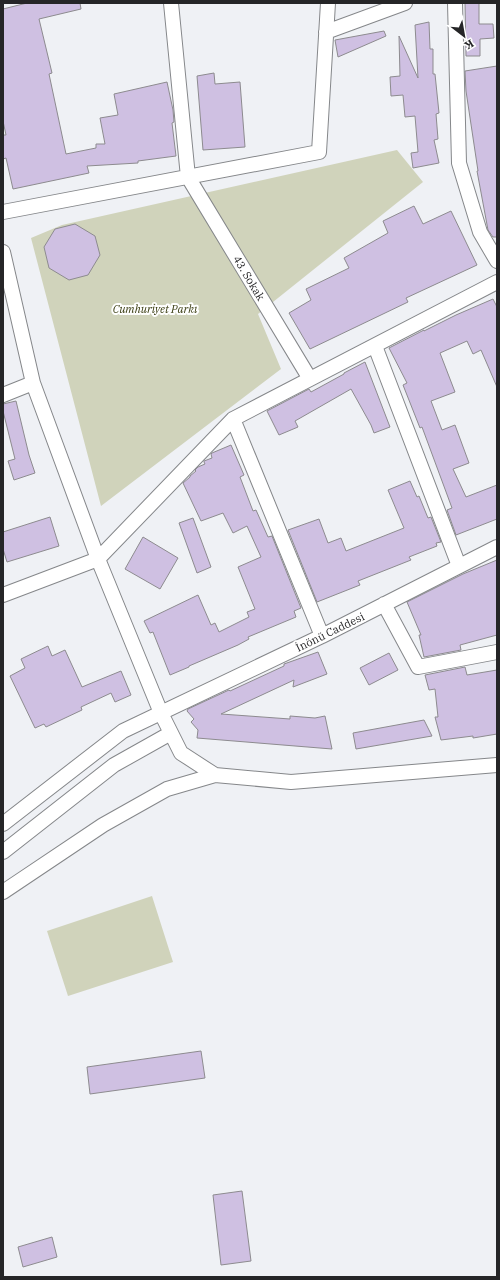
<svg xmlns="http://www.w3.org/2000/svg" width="500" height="1280" font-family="'IBM Plex Serif',serif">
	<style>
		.green { fill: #d0d3bb }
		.building { fill: #cfc0e2; stroke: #8d8b8f }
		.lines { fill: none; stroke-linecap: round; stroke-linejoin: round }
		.street-casing { stroke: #85878a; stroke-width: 16 }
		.street { stroke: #fff; stroke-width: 14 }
		.labels { text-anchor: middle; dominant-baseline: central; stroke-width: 4; stroke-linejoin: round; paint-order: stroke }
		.street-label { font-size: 11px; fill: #252527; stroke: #fff }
		.park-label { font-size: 11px; font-style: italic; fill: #393c10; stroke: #fff }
	</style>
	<rect width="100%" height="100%" fill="#eff1f5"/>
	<path class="green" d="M 397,150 L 423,182 L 258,314 L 281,369 L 101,506 L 31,238 L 62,225 Z
		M 152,896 L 173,962 L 68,996 L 47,931 Z"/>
	<path class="building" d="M 27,3 L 80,3 L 81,9 L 39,19 L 52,73 L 49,74 L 66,154 L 96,148 L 96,144 L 105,144 L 100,118 L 118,115 L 114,94 L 167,82 L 173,110 L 174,122 L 172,123 L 176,156 L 138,161 L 138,163 L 87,166 L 89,173 L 13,189 L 6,158 L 3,159 L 3,135 L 6,135 L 3,121 L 3,9 Z
		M 465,3 L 479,3 L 479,24 L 493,24 L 494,38 L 480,39 L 480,56 L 466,56 Z
		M 429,22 L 430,49 L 433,49 L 433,74 L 435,74 L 439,113 L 436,114 L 438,139 L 434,140 L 439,163 L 413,168 L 411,153 L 418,152 L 415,116 L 405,117 L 403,95 L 391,96 L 390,77 L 400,76 L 399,36 L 418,78 L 415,25 Z
		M 384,31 L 386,36 L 338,57 L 335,40 Z
		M 497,66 L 497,237 L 493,237 L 488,230 L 477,171 L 478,171 L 466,91 L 465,71 Z
		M 214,73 L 215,84 L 240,82 L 245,147 L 203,150 L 197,76 Z
		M 414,206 L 423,224 L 451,211 L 477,265 L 406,298 L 408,302 L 310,349 L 289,313 L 311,300 L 306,289 L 349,268 L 344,258 L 388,233 L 383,221 Z
		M 75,224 L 95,236 L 100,255 L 88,275 L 69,280 L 49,268 L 44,247 L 55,229 Z
		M 493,299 L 497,307 L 497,387 L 481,350 L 473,354 L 467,341 L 440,353 L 455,392 L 431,401 L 442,430 L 455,425 L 469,463 L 453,469 L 466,497 L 497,485 L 497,519 L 456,535 L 447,510 L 452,508 L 422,427 L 420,428 L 403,385 L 407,383 L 389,348 L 424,330 L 424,331 L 456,315 Z
		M 365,362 L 390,427 L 374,433 L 371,425 L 351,389 L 295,421 L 298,427 L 279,435 L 267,411 L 309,389 L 311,392 L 344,374 L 344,373 Z
		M 16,401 L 29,455 L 35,473 L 14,480 L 8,461 L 15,459 L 3,411 L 3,404 Z
		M 231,445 L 244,475 L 240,477 L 253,511 L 256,510 L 268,537 L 272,536 L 301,608 L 294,611 L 296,617 L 248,637 L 249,639 L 238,645 L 189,666 L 189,667 L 170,675 L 153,632 L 150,633 L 144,621 L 198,595 L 211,625 L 215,623 L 219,632 L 249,617 L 247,612 L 255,609 L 238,567 L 261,557 L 247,526 L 233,533 L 223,513 L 201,521 L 183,483 L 190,477 L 190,476 L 196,471 L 195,470 L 198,467 L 205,464 L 204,462 L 204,461 L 212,458 L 211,454 L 212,453 Z
		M 410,481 L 417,497 L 419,496 L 428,518 L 431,517 L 441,542 L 436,543 L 437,546 L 409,557 L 411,560 L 358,581 L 360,585 L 317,602 L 288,530 L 319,519 L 328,543 L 341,538 L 346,551 L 404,528 L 388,490 Z
		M 50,517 L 59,546 L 7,562 L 3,549 L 3,532 Z
		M 193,518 L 211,567 L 197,573 L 179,523 Z
		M 143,537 L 178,558 L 160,589 L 125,569 Z
		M 497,560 L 497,635 L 460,645 L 461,650 L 424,657 L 419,635 L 421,635 L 407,602 L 463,574 Z
		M 48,646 L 52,656 L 65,650 L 82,687 L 121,671 L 131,695 L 115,702 L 111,693 L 81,707 L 82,710 L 46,727 L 44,724 L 35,728 L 10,676 L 25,668 L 21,659 Z
		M 318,652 L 327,674 L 293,687 L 294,680 L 221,714 L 290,719 L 290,716 L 315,718 L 325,716 L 332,749 L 197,738 L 198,730 L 191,722 L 194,719 L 187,711 L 188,709 L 229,690 L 230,691 L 284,666 L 284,664 Z
		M 389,653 L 398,670 L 369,685 L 360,668 Z
		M 465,667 L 467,675 L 497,670 L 497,734 L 473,738 L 473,736 L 441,740 L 435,717 L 438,717 L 435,689 L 429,690 L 425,675 Z
		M 424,720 L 432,736 L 356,749 L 353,733 Z
		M 201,1051 L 205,1078 L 90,1094 L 87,1067 Z
		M 242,1191 L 251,1261 L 221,1265 L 213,1195 Z
		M 52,1237 L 57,1257 L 23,1267 L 18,1247 Z"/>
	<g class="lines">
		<defs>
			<path id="street" d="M 171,3 L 188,177 L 310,379
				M 455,3 L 459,163 L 480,232 L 497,261
				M 326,32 L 405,3
				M 3,212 L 319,152 L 328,3
				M 3,252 L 33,383 L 98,559 L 161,713 L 181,753 L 215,775 L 291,782 L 497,765
				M 375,346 L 459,566
				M 3,395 L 33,383
				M 233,419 L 322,636
				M 3,595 L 98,559 L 233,419 L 497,282
				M 384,604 L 418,667 L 497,652
				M 3,824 L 123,731 L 322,636 L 497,547
				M 3,852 L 114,765 L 171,733
				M 3,892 L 103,825 L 167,789 L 215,775"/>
		</defs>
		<use href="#street" class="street-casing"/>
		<use href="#street" class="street"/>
	</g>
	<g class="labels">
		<g class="street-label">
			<text transform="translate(249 278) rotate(59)">43. Sokak</text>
			<text transform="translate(330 632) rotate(-26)">İnönü Caddesi</text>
		</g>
		<g class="park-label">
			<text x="155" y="309">Cumhuriyet Parkı</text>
		</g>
	</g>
	<rect width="500" height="1280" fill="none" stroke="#252527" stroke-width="8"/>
	<g transform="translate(464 36) rotate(149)" stroke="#ffffff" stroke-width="3" paint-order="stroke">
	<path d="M0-3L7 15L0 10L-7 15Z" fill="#252527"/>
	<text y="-6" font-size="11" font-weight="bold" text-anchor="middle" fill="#252527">K</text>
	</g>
</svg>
